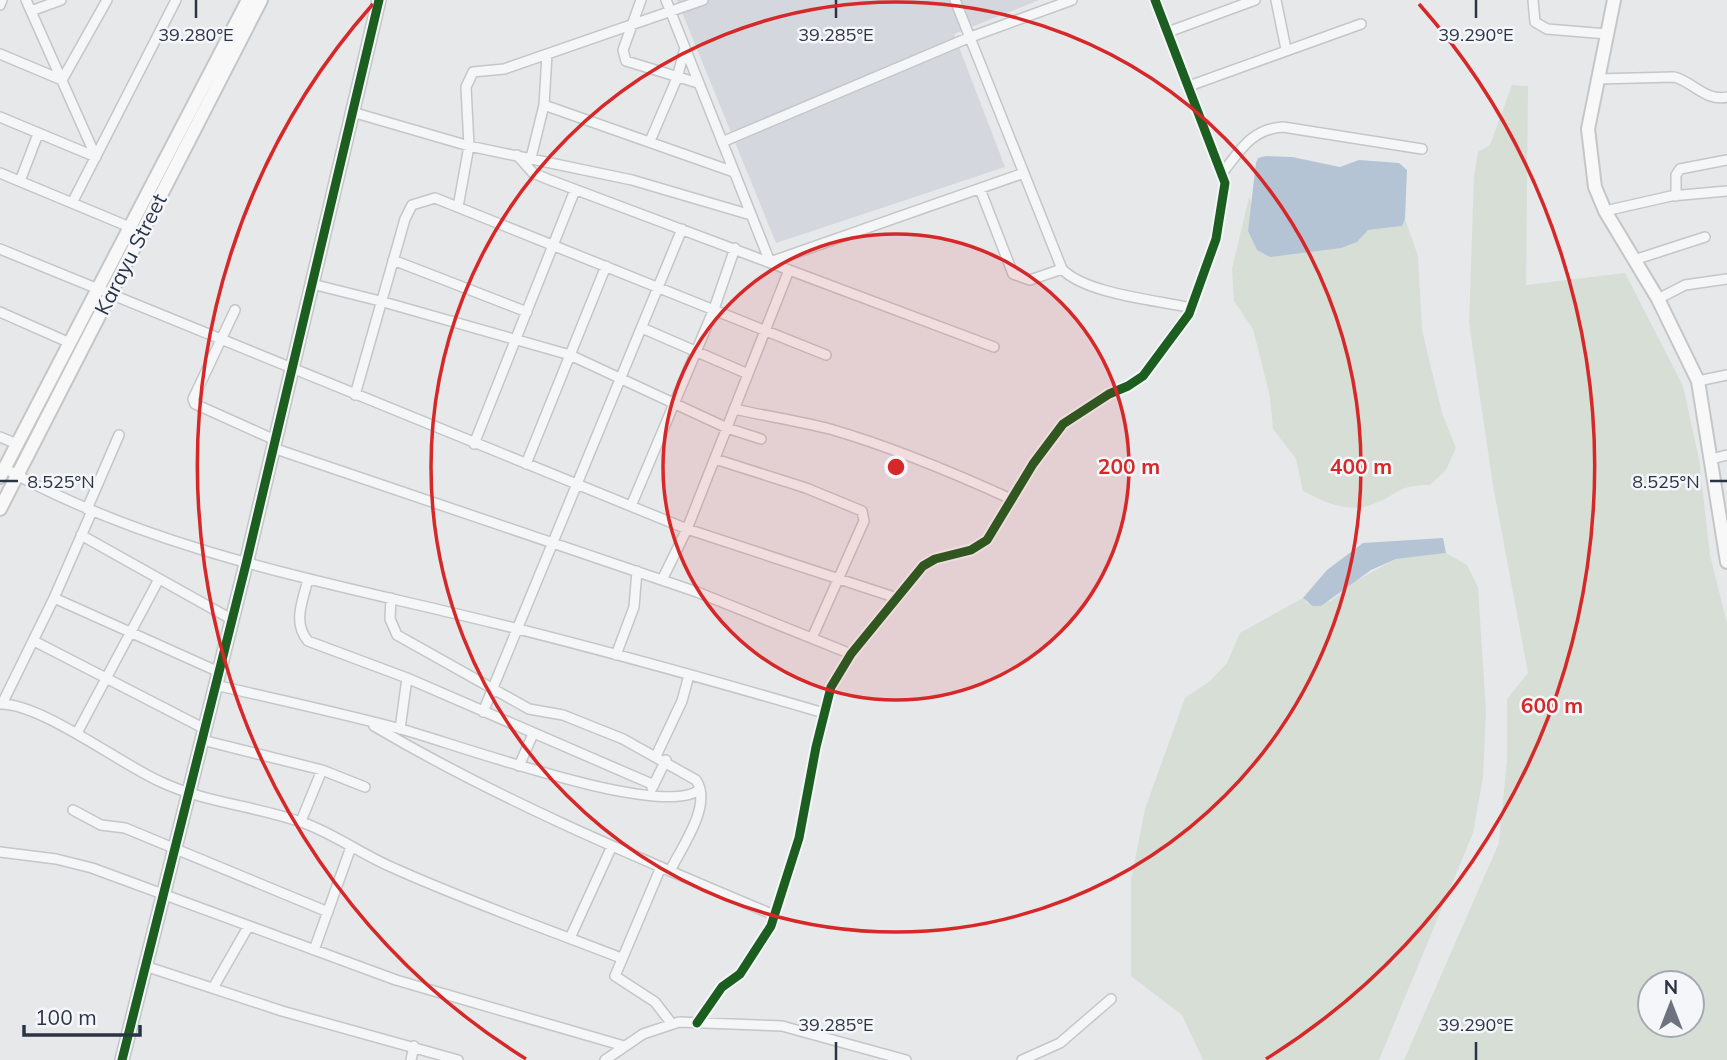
<svg xmlns="http://www.w3.org/2000/svg" width="1727" height="1060" font-family="Mulish,sans-serif">
	<style>
		.built { fill: #d4d7dd }
		.green { fill: #d6ded6; fill-rule: evenodd }
		.water { fill: #b4c4d5 }
		.lines { fill: none; stroke-linecap: round; stroke-linejoin: round }
		.street-casing { stroke: #c4c6c8; stroke-width: 12 }
		.secondary-casing { stroke: #c4c6c8; stroke-width: 16 }
		.street { stroke: #f5f6f7; stroke-width: 9 }
		.secondary { stroke: #f8f8f8; stroke-width: 12 }
		.cycleway-casing { stroke: #f4f6f9; stroke-width: 13 }
		.cycleway { stroke: #1b5e20; stroke-width: 9 }
		.ticks { fill: none; stroke: #2b3445; stroke-width: 2.5 }
		.ring { fill: none; stroke: #d62828; stroke-width: 3.5 }
		.labels { text-anchor: middle; dominant-baseline: central; stroke-width: 5; stroke-linejoin: round; paint-order: stroke }
		.street-label { font-size: 21px; fill: #2b3445; stroke: #f4f6f9 }
		.ticks-label { font-size: 18px; text-anchor: middle; fill: #2b3445; stroke: #f4f6f9; stroke-width: 5; stroke-linejoin: round; paint-order: stroke }
		.centre { fill: #d62828; stroke: #f4f6f9; stroke-width: 3.5 }
		.ring-label { font-size: 21px; text-anchor: middle; font-weight: bold; fill: #d62828; stroke: #f4f6f9; stroke-width: 5; stroke-linejoin: round; paint-order: stroke }
	</style>
	<rect width="100%" height="100%" fill="#e6e8ea"/>
	<path class="built" d="M 677,0 L 1039,0 L 954,34 L 1005,167 L 776,243 Z"/>
	<path class="green" d="M 1512,85 L 1528,86 L 1526,285 L 1625,273 L 1683,386 L 1699,459 L 1710,555 L 1727,623 L 1727,1060 L 1404,1060 L 1499,843 L 1507,760 L 1507,699 L 1528,673 L 1493,485 L 1469,323 L 1474,177 L 1478,152 L 1490,145 ZM 1650,983 L 1692,983 L 1692,1025 L 1650,1025 Z
		M 1249,197 L 1252,205 L 1248,231 L 1357,242 L 1368,230 L 1402,226 L 1405,219 L 1418,256 L 1422,330 L 1442,413 L 1456,448 L 1446,470 L 1430,485 C 1395,485 1401,494 1373,504 C 1349,514 1324,502 1303,491 L 1296,459 L 1273,429 L 1270,397 L 1253,329 L 1234,301 L 1232,269 Z
		M 1446,553 L 1467,565 L 1478,587 L 1486,712 L 1483,777 L 1473,833 L 1379,1060 L 1203,1060 L 1182,1015 L 1131,976 L 1131,880 L 1145,809 L 1185,698 L 1210,681 L 1227,663 L 1240,633 L 1303,598 L 1307,603 L 1331,601 L 1352,583 L 1396,559 Z"/>
	<path class="water" d="M 1266,156 L 1292,157 L 1340,167 L 1359,160 L 1399,163 L 1407,170 L 1405,219 L 1402,226 L 1368,230 L 1357,242 L 1341,248 L 1270,257 L 1257,250 L 1248,231 L 1256,163 L 1258,158 Z
		M 1443,538 L 1446,553 L 1396,559 L 1371,570 L 1321,606 L 1313,606 L 1303,598 L 1327,570 L 1363,543 Z"/>
	<g class="lines">
		<defs>
			<path id="street" d="M 26,0 L 96,157
				M 641,0 L 623,50 L 626,61 L 698,83
				M 666,0 L 770,262 L 1024,173
				M 955,0 L 1062,269 C 1086,294 1156,300 1192,308
				M 1276,0 L 1286,49
				M 1533,0 L 1535,22 L 1547,29 L 1607,34
				M 0,5 L 2,0
				M 31,11 L 61,0
				M 1168,32 L 1255,0
				M 0,54 L 62,80 L 107,0
				M 1597,79 L 1674,77 C 1692,81 1706,102 1727,97
				M 1189,86 L 1361,24
				M 544,105 L 734,172
				M 352,112 L 469,146 L 632,180 L 751,215
				M 0,117 L 96,157
				M 650,141 L 677,78 L 685,48
				M 722,142 L 968,38 L 1072,0
				M 517,155 L 533,173 L 550,180 L 994,347
				M 531,158 L 544,105 L 547,54
				M 1223,172 C 1241,149 1252,129 1283,127 L 1422,149
				M 0,173 L 132,228
				M 20,181 L 38,134
				M 980,189 L 1013,274 L 1030,280 L 1062,269
				M 1676,196 L 1676,175 L 1680,169 L 1727,160
				M 72,203 L 176,0
				M 458,207 L 469,146 L 466,87 L 473,72 L 504,69 L 703,0
				M 1605,211 L 1671,196 L 1727,191
				M 0,249 L 687,529 L 897,598
				M 393,260 L 527,312
				M 1634,260 L 1705,237
				M 312,284 L 380,301 L 570,355 L 727,428 L 761,439
				M 1658,299 L 1685,285 L 1727,279
				M 235,310 L 193,399 L 195,404 L 275,440
				M 0,312 L 70,343
				M 642,328 L 748,374
				M 1698,381 L 1727,375
				M 355,395 L 405,219 L 412,205 L 435,198 L 826,355
				M 734,409 C 766,416 798,421 830,429 C 892,447 952,472 1011,499
				M 0,437 L 17,444
				M 474,444 L 575,190
				M 273,448 L 697,592 L 851,654
				M 715,459 L 806,488 L 862,511 L 864,521 L 812,638
				M 1711,459 L 1727,455
				M 526,464 L 606,266
				M 4,468 C 145,547 306,578 461,615 C 583,644 704,678 824,713
				M 631,506 L 714,309 L 735,248
				M 87,509 L 119,435
				M 81,535 L 231,619
				M 308,579 C 303,601 292,622 308,641 L 407,678 L 654,785
				M 662,580 L 687,529 L 789,270
				M 54,598 L 219,672
				M 391,598 L 390,619 L 397,635 L 529,709 L 563,715 L 623,739 L 696,780 C 713,805 681,848 670,871
				M 34,641 L 205,729
				M 616,655 L 634,607 L 637,571
				M 215,685 C 276,699 336,712 397,728 C 448,741 660,820 699,790
				M 0,704 C 41,703 120,764 161,782 C 206,803 257,806 304,823 C 334,834 360,853 389,866 C 464,900 544,928 621,958
				M 2,704 L 54,598 L 92,511
				M 483,712 L 682,229
				M 374,726 C 501,801 638,858 774,915
				M 400,729 L 407,678
				M 77,733 L 159,579
				M 202,740 L 322,770 L 365,787
				M 656,756 L 682,701 L 689,675
				M 519,766 L 533,734
				M 652,788 L 666,760
				M 73,810 L 101,825 L 125,828 L 328,912
				M 301,821 L 322,770
				M 0,852 L 56,859 L 92,868 L 396,980 L 624,1046
				M 661,867 L 615,976 L 655,1002 L 672,1024
				M 570,938 L 612,846
				M 314,950 L 351,847
				M 145,966 L 282,1011 L 458,1060
				M 213,988 L 248,927
				M 697,1023 L 722,987 L 740,974 L 771,926 L 799,838 L 816,747 L 831,687 L 851,654 L 923,566 L 935,559 L 971,550 L 987,540 L 1033,464 L 1063,424 L 1109,394 L 1128,386 L 1143,376 L 1189,314 L 1216,239 L 1225,183 L 1155,0
				M 411,1060 L 414,1046
				M 605,1060 L 643,1034 L 679,1022 L 782,1026 L 906,1060
				M 1022,1060 L 1060,1043 L 1111,999"/>
			<path id="secondary" d="M 1614,0 L 1588,129 L 1595,187 L 1605,211 L 1658,299 L 1698,381 L 1727,562
				M 0,477 L 248,0
				M 0,509 L 261,0
				M 122,1060 L 246,564 L 379,0"/>
		</defs>
		<use href="#street" class="street-casing"/>
		<use href="#secondary" class="secondary-casing"/>
		<use href="#street" class="street"/>
		<use href="#secondary" class="secondary"/>
		<defs>
			<path id="cycleway" d="M 697,1023 L 722,987 L 740,974 L 771,926 L 799,838 L 816,747 L 831,687 L 851,654 L 923,566 L 935,559 L 971,550 L 987,540 L 1033,464 L 1063,424 L 1109,394 L 1128,386 L 1143,376 L 1189,314 L 1216,239 L 1225,183 L 1155,0
				M 122,1060 L 246,564 L 379,0"/>
		</defs>
		<use href="#cycleway" class="cycleway-casing"/>
		<use href="#cycleway" class="cycleway"/>
	</g>
	<path class="ticks" d="M 196,0 L 196,18M 836,0 L 836,18M 1476,0 L 1476,18M 0,481 L 18,481M 1710,481 L 1727,481M 836,1042 L 836,1060M 1476,1042 L 1476,1060"/>
	<circle cx="896" cy="467" r="233" fill="#d62828" fill-opacity=".12"/>
	<g class="ring">
		<circle cx="896" cy="467" r="233"/>
		<circle cx="896" cy="467" r="465"/>
		<path d="M526 1059A698 698 0 0 1 373 4M1419 4A698 698 0 0 1 1266 1059"/>
	</g>
	<g class="labels">
		<g class="street-label">
			<text transform="translate(130 254) rotate(-63)">Karayu Street</text>
		</g>
	</g>
	<g class="ticks-label">
		<text x="196" y="41">39.280°E</text>
		<text x="836" y="41">39.285°E</text>
		<text x="1476" y="41">39.290°E</text>
		<text x="61" y="488">8.525°N</text>
		<text x="1666" y="488">8.525°N</text>
		<text x="836" y="1031">39.285°E</text>
		<text x="1476" y="1031">39.290°E</text>
	</g>
	<circle cx="896" cy="467" r="10" class="centre"/>
	<g class="ring-label">
		<text x="1129" y="474">200 m</text>
		<text x="1361" y="474">400 m</text>
		<text x="1552" y="713">600 m</text>
	</g>
	<g transform="translate(1671 1004)"><circle r="33" fill="#f4f6f9" stroke="#a4a8b1" stroke-width="2"/>
	<path d="M0-5L12 26L0 18L-12 26Z" fill="#6c737f"/>
	<text y="-10" font-size="19" font-weight="bold" text-anchor="middle" fill="#2b3445">N</text>
	</g>
	<path d="M24 1025v10h116v-10" fill="none" stroke="#2b3445" stroke-width="3.5"/>
	<text x="35" y="1025" font-size="21" fill="#2b3445" stroke="#f4f6f9" stroke-width="5" paint-order="stroke">100 m</text>
</svg>
